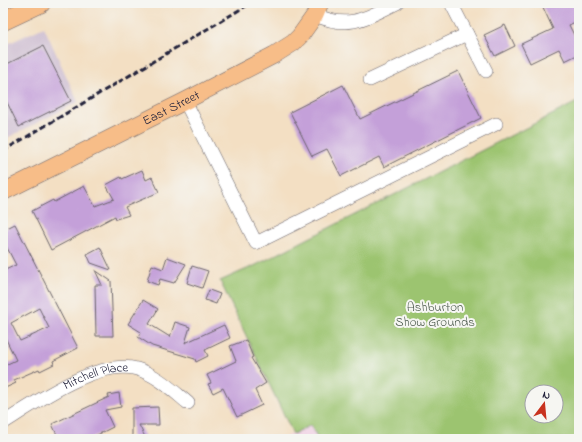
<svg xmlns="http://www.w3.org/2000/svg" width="582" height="442" font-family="'Indie Flower',sans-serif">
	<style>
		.built { fill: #f0d0e4 }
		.industrial { fill: #cebed1 }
		.green { fill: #9cc470; stroke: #5f7356; fill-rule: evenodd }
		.building { fill: #c4a0d9; fill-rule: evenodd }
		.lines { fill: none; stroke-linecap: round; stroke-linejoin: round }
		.minor-casing { stroke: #6b646b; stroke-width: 14 }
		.major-casing { stroke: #6b646b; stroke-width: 18 }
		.highway-casing { stroke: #6b646b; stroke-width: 20 }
		.minor { stroke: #fff; stroke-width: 13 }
		.major { stroke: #f7bd88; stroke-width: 17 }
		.highway { stroke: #f7bd88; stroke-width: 19 }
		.rail { stroke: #22223b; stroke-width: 3; stroke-dasharray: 6 3; stroke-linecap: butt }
		.labels { text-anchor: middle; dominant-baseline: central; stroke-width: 4; stroke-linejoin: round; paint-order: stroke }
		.street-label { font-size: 13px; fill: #22223b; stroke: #f6f6f2 }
		.park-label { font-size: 13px; fill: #4d5b4e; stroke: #f6f6f2 }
	</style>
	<rect width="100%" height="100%" fill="#f6f6f2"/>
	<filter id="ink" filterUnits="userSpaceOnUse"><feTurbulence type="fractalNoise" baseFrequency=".025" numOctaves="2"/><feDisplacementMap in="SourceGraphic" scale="8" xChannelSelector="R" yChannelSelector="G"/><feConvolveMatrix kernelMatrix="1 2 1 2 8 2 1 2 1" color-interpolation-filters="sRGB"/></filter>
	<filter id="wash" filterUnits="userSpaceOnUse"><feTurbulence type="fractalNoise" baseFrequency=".012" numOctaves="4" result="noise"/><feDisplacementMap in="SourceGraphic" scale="16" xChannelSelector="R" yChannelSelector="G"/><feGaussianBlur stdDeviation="0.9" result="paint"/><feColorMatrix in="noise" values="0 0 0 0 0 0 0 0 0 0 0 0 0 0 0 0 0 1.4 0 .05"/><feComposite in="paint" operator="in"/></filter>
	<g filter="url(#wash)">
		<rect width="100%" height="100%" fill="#f3dfc3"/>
		<path class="built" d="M 311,425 L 318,439 L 282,439 Z"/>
		<path class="industrial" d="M 44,27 L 78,102 L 3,140 L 3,46 Z"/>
		<path class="green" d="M 579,101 L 579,439 L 318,439 L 311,425 L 293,434 L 220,281 L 256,265 ZM 532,392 L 556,392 L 556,416 L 532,416 Z"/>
		<g id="blocks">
			<path class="building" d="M 541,3 L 579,3 L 579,20 L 569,25 L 579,45 L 579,54 L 565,61 L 559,49 L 530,63 L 521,44 L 553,29 Z
				M 505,25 L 515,46 L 495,56 L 484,35 Z
				M 43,46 L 71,101 L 19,127 L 3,94 L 3,66 Z
				M 458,71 L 481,118 L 384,167 L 379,157 L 341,176 L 327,149 L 312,156 L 290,112 L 343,85 L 360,119 Z
				M 142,170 L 146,180 L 152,177 L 159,192 L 125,207 L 129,215 L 116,219 L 115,216 L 51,250 L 32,211 L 53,200 L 54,202 L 84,186 L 95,206 L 114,199 L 106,185 L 121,177 L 122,179 Z
				M 15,224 L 78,348 L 53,361 L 54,364 L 40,371 L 39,369 L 14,380 L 16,383 L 3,389 L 3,366 L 16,360 L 3,333 L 3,271 L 16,265 L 3,240 L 3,230 ZM 39,308 L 49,328 L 20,341 L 11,323 Z
				M 100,247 L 111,270 L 91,263 L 87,254 Z
				M 167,257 L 186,264 L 174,283 L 160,279 L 158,285 L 147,281 L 152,265 L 163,269 Z
				M 192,266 L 208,271 L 202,288 L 187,283 Z
				M 95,270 L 111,281 L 113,336 L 96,336 L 95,285 L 102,285 Z
				M 209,290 L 220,294 L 216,304 L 205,300 Z
				M 143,300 L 158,309 L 149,324 L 170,337 L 175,322 L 190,327 L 185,343 L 224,325 L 230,338 L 205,350 L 208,356 L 196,362 L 195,359 L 152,346 L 138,337 L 141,332 L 128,324 Z
				M 246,340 L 253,357 L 251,358 L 266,383 L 255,390 L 262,405 L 237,417 L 223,388 L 213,393 L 208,384 L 211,383 L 207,375 L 236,361 L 230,346 Z
				M 119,393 L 121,407 L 105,410 L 113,427 L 89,439 L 59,439 L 52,424 L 109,397 L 108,395 Z
				M 158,407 L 159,425 L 139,425 L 146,439 L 132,439 L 132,408 Z"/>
		</g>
	</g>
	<g filter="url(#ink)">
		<use href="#blocks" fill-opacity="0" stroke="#6b646b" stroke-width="1"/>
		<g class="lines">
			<defs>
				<g id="minor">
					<path d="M 451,3 L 486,71"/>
					<path d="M 315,15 C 350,30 366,18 397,3"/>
					<path d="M 370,80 L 467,34"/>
					<path d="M 185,101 L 256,243 L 496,124"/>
					<path id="s1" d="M 3,423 C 35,403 98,358 137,369 C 157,375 172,390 188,403"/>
				</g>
				<g id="major">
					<path id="s2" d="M 3,192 L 185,101 L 274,55 L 293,43 L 300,36 L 315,15 L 320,3"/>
				</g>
				<path id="highway" d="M 3,21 L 41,3"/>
			</defs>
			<use href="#minor" class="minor-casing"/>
			<use href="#major" class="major-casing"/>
			<use href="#highway" class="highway-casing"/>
			<use href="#minor" class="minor"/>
			<use href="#major" class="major"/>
			<use href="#highway" class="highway"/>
			<path class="rail" d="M 3,151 L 251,3"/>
		</g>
	</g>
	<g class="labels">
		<g class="street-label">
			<text stroke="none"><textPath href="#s2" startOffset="188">East Street</textPath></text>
			<text stroke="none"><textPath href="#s1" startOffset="105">Mitchell Place</textPath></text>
		</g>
		<g class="park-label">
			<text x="435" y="307">Ashburton<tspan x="435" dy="15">Show Grounds</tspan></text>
		</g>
	</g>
	<rect width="582" height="442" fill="none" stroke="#f6f6f2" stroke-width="16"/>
	<g transform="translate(544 404) rotate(16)"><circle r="19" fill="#f6f6f2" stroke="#a1a1a9"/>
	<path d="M0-3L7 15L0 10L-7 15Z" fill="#c8321e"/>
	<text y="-6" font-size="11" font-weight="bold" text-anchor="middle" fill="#22223b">N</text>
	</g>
</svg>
